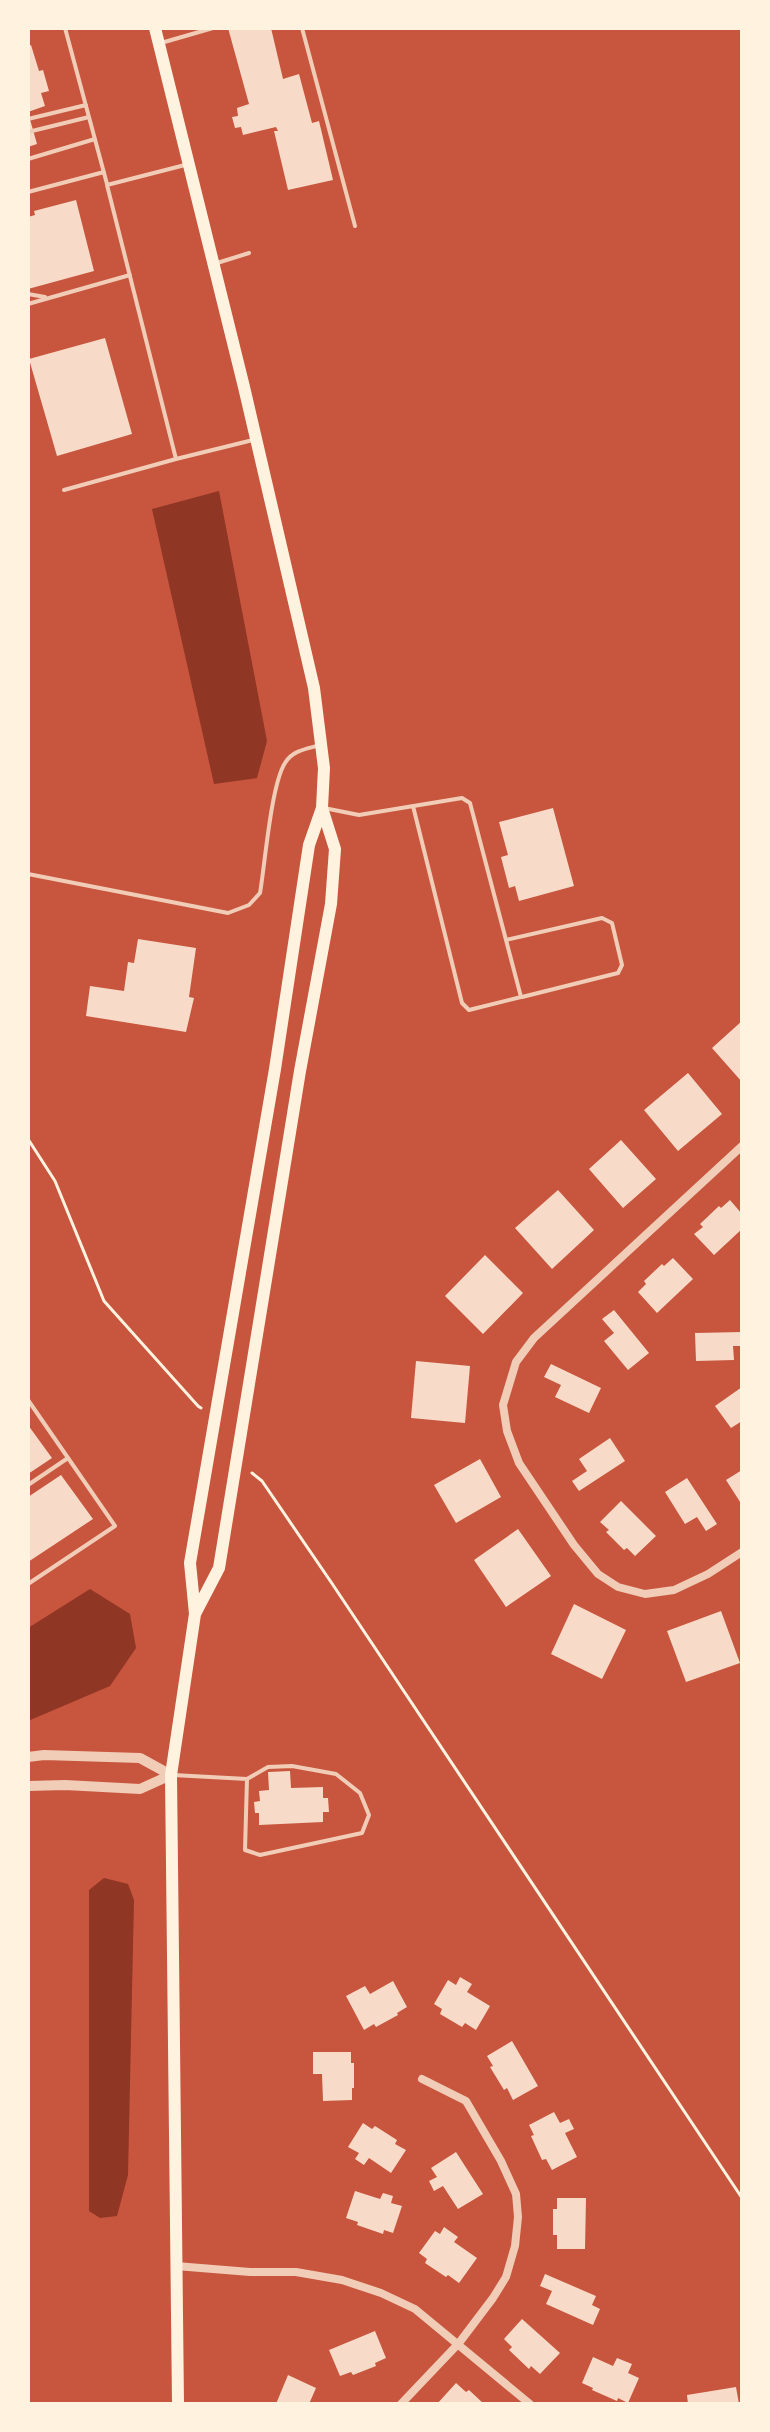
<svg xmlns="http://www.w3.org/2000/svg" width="770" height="2432" font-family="'Space Grotesk',sans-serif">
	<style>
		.water { fill: #8f3625 }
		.building { fill: #f7dbc8 }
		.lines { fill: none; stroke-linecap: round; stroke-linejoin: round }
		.path { stroke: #fff3e0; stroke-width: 3 }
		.service { stroke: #f1ccb7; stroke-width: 4 }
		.minor { stroke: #f1ccb7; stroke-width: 8 }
		.tertiary { stroke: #f1ccb7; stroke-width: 10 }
		.primary { stroke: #fff3e0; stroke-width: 12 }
	</style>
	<rect width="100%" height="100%" fill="#c8553d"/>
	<path class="water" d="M 219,491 L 267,741 L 257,778 L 214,784 L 152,509 Z
		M 90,1589 L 130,1614 L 136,1648 L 110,1686 L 28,1721 L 28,1628 Z
		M 104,1878 L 128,1884 L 134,1900 L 128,2175 L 117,2216 L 100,2218 L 89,2211 L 89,1890 Z"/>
	<path class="building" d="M 228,28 L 271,28 L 283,79 L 299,74 L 312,123 L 319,121 L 333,180 L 288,190 L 274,131 L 278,131 L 276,127 L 243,135 L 241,127 L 235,128 L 232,117 L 238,116 L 237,108 L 249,104 Z
		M 31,45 L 39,71 L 43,70 L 49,91 L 41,93 L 45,106 L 28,112 L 28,46 Z
		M 29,116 L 37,144 L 28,147 L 28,117 Z
		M 76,200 L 94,271 L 28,289 L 28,217 L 35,215 L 34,211 Z
		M 105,338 L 132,434 L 57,456 L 29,359 Z
		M 553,808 L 574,886 L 519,901 L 515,886 L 509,888 L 501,857 L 508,855 L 499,822 Z
		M 138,939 L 196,948 L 189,997 L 194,998 L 186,1032 L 86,1016 L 90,986 L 124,991 L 128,962 L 134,963 Z
		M 742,1021 L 742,1082 L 712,1048 Z
		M 688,1073 L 722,1114 L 678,1151 L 644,1110 Z
		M 621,1140 L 656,1179 L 623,1208 L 589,1169 Z
		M 558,1190 L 594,1230 L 552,1269 L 515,1228 Z
		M 730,1200 L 742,1214 L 742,1229 L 714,1255 L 694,1234 L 703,1227 L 700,1224 L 719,1206 L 721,1208 Z
		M 485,1255 L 523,1293 L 483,1334 L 445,1296 Z
		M 673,1258 L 693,1279 L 657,1313 L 638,1292 L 646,1284 L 644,1281 L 662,1264 L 664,1266 Z
		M 614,1310 L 649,1353 L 628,1370 L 604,1341 L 614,1333 L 602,1319 Z
		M 742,1332 L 742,1346 L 733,1346 L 734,1360 L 696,1361 L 695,1333 Z
		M 416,1361 L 470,1366 L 465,1423 L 411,1418 Z
		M 551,1364 L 601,1388 L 589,1413 L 555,1397 L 561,1385 L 544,1377 Z
		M 742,1387 L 742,1421 L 731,1428 L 715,1406 Z
		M 28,1425 L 52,1458 L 28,1474 Z
		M 610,1438 L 625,1461 L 579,1491 L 572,1481 L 587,1471 L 579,1459 Z
		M 480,1459 L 501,1497 L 456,1523 L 434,1485 Z
		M 742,1470 L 742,1505 L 726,1480 Z
		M 61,1475 L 93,1519 L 28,1562 L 28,1497 Z
		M 687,1478 L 717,1524 L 706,1531 L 697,1517 L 685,1524 L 665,1492 Z
		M 621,1501 L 656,1536 L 635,1556 L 627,1548 L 624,1550 L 606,1532 L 609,1530 L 600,1522 Z
		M 518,1529 L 551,1576 L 506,1607 L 474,1560 Z
		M 574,1604 L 626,1630 L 602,1679 L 551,1654 Z
		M 721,1611 L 740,1663 L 686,1682 L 667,1631 Z
		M 290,1771 L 291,1788 L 323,1787 L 323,1798 L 328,1798 L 329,1812 L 323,1812 L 323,1822 L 259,1825 L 259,1813 L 255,1813 L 254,1802 L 260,1801 L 259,1791 L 269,1790 L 268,1772 Z
		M 460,1977 L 472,1984 L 467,1992 L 490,2006 L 476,2030 L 465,2023 L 462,2027 L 440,2014 L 442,2009 L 434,2004 L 448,1980 L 456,1985 Z
		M 393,1981 L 407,2007 L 397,2013 L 398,2015 L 376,2027 L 374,2024 L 364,2030 L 346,1996 L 365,1986 L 370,1994 Z
		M 512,2041 L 538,2086 L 513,2100 L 507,2088 L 504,2090 L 490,2067 L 493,2066 L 487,2056 Z
		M 313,2052 L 351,2052 L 351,2063 L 354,2063 L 354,2088 L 352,2088 L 352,2100 L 323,2101 L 322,2074 L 313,2074 Z
		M 554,2112 L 560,2123 L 569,2119 L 574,2129 L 565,2133 L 577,2157 L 552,2170 L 546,2159 L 542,2160 L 531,2136 L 534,2135 L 529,2125 Z
		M 363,2123 L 372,2129 L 375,2126 L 397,2140 L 395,2144 L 406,2150 L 391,2173 L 369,2158 L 364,2165 L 355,2159 L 359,2153 L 348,2147 Z
		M 456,2152 L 483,2194 L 458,2209 L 443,2186 L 434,2191 L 429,2181 L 437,2177 L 431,2168 Z
		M 355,2191 L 380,2199 L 383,2193 L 393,2196 L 391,2203 L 402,2206 L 393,2233 L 384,2230 L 383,2234 L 357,2225 L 358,2222 L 346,2218 Z
		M 557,2198 L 586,2198 L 585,2249 L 557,2249 L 557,2235 L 553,2235 L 553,2209 L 557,2209 Z
		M 444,2227 L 458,2237 L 454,2242 L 477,2258 L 459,2283 L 448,2275 L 446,2277 L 425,2263 L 427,2259 L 419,2253 L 435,2231 L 440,2234 Z
		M 545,2274 L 596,2296 L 592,2305 L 600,2309 L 593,2325 L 546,2304 L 552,2291 L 540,2286 Z
		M 522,2319 L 560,2353 L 540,2374 L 531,2366 L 529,2369 L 509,2350 L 512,2347 L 504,2339 Z
		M 375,2331 L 386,2358 L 375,2363 L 376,2366 L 353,2375 L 351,2372 L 340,2376 L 329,2350 Z
		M 593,2357 L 613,2366 L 617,2358 L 632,2364 L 628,2373 L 639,2378 L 628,2403 L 618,2398 L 617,2401 L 592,2390 L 593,2388 L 582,2383 Z
		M 288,2375 L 316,2388 L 309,2404 L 276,2404 Z
		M 456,2383 L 466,2392 L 469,2390 L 484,2404 L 437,2404 Z
		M 736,2387 L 739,2404 L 688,2404 L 687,2395 Z"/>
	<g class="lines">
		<path class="path" d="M 28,1139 L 55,1181 L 104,1301 L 198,1406 L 201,1408
			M 252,1473 L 262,1481 L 331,1582 L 742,2198"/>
		<path class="service" d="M 65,28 L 107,184
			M 302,28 L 355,226
			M 161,43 L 213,28
			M 28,119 L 86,105
			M 28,132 L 89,117
			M 28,159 L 95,139
			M 185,165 L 107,185 L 176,459 L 253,440
			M 28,192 L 104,172
			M 217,263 L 249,253
			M 28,294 L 45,297
			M 28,304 L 130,275
			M 64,490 L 176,459
			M 324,808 L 359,815 L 462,798 L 470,803 L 521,997 L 469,1010 L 462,1003 L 413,806
			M 28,874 L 228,913 L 249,905 L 260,893 C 265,864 271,785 285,763 C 292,751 305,749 317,746
			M 506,940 L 602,918 L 612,923 L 622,965 L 618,973 L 522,997
			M 28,1400 L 115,1526 L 28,1584
			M 28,1485 L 68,1458
			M 173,1775 L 247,1779 L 268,1767 L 292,1766 L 336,1774 L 360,1793 L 369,1815 L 362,1833 L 260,1855 L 245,1850 L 247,1779"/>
		<path class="minor" d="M 742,1146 L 534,1338 L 516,1362 L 503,1405 L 507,1431 L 519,1463 L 574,1545 L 598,1574 L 618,1587 L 645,1594 L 674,1590 L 708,1574 L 742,1552
			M 176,2266 L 250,2272 L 296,2272 L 342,2280 L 381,2293 L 415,2309 L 530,2404
			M 401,2404 L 459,2343 L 493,2298 L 506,2277 L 515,2246 L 518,2217 L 516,2194 L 501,2161 L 466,2101 L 422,2079"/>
		<path class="tertiary" d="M 28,1757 L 44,1755 L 140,1758 L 171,1775
			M 28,1786 L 65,1785 L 140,1789 L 171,1775"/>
		<path class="primary" d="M 155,28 L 244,387 L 314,688 L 324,768 L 322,808 L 309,845 L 275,1069 L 190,1563 L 195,1614 L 171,1775 L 178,2404
			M 195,1614 L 219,1568 L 300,1071 L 331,904 L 335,849 L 322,808"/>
	</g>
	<rect width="770" height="2432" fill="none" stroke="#fff3e0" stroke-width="60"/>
</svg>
